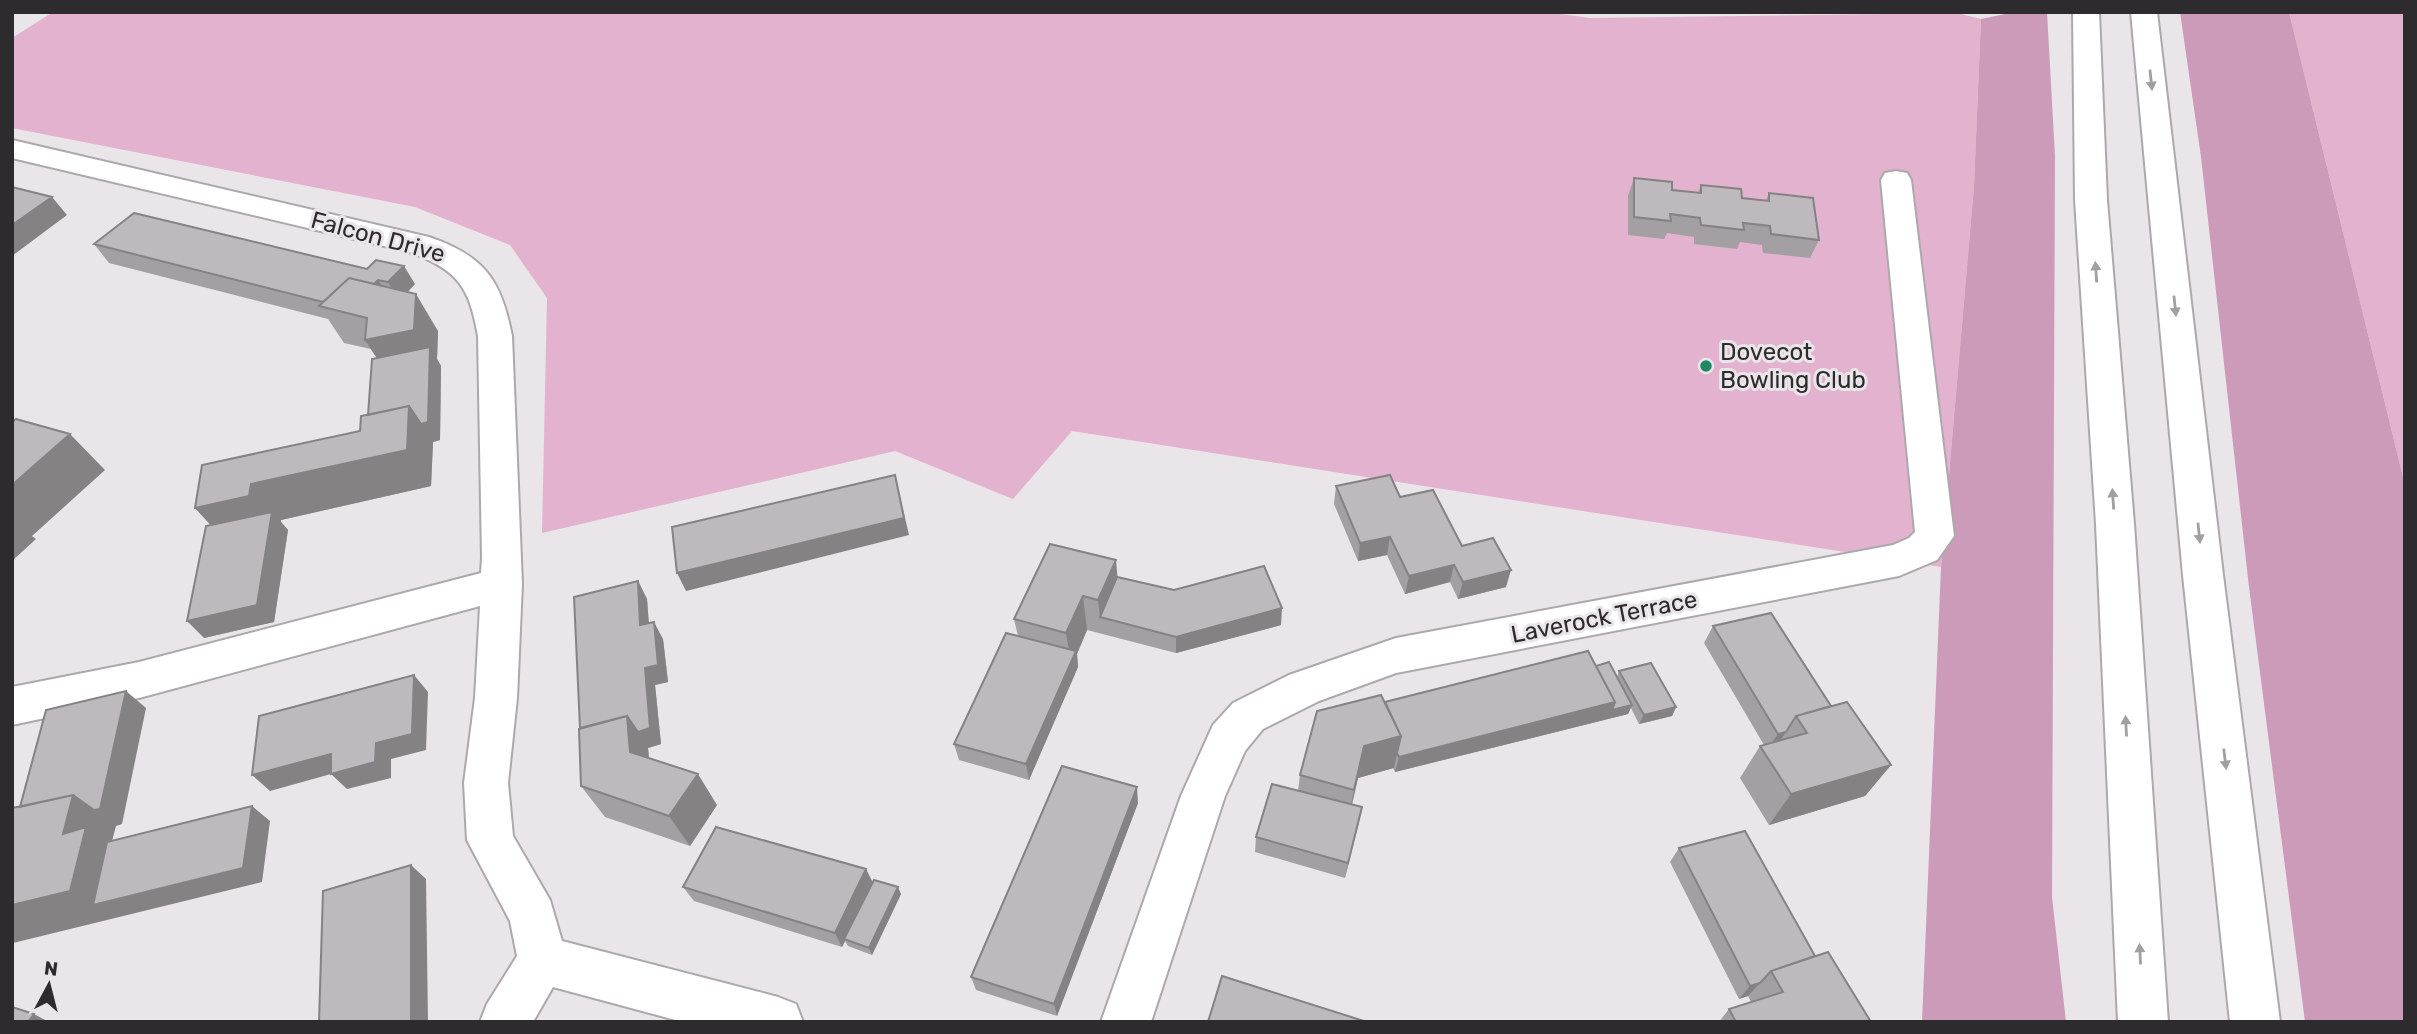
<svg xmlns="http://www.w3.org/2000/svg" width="2417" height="1034" font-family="Rubik,sans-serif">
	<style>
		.green { fill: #e3b2cf }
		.forest { fill: #cc9bb9 }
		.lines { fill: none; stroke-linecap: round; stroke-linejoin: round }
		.street-casing { stroke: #ada8ab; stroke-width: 4 }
		.highway-casing { stroke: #ada8ab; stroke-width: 4 }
		.street { fill: #fff; fill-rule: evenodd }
		.highway { fill: #fff; fill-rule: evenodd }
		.wall { fill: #a39fa2 }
		.shaded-wall { fill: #858284 }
		.building { fill: #beb9bc; stroke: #858284; stroke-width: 2 }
		.oneway { fill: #a0a0a0 }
		.poi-dot { fill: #1f8763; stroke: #eae5e8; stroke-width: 2.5 }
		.labels { text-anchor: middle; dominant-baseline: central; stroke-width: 6; stroke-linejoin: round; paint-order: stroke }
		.street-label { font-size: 24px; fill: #2d2b2d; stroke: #eae5e8 }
		.poi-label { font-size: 24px; fill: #2d2b2d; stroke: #eae5e8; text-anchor: start }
	</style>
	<rect width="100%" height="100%" fill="#eae5e8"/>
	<path class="green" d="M 53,12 L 1546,12 L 1590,18 L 1957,13 L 1981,19 L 1974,186 L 1941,567 L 1072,431 L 1013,499 L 895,451 L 542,533 L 547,298 L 510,245 L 415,207 L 12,128 L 12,38 Z
		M 2289,12 L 2405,12 L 2405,485 Z"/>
	<path class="forest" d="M 2015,12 L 2047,12 L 2055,156 L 2052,897 L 2066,1022 L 1922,1022 L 1941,567 L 1974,186 L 1981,19 Z
		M 2180,12 L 2289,12 L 2405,485 L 2405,1022 L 2305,1022 L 2249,587 L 2201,157 Z"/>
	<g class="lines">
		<defs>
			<path id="street" d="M 12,140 L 429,237 C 484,256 501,279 512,336 L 522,584 L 517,698 L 508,783 L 513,836 L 550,900 L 562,941 L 778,997 L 796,1004 L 803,1022 L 683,1022 L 553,987 L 533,1022 L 480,1022 L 487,1004 L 517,956 L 510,921 L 467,840 L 464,783 L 475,698 L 480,606 L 139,698 L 12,725 L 12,687 L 139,662 L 481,573 L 482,558 L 478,336 C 469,286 458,270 409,252 L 12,158 Z
				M 1896,171 L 1907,173 L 1911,180 L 1954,536 L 1937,560 L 1899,576 L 1396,673 L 1319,701 L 1263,729 L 1245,751 L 1225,796 L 1151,1022 L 1101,1022 L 1181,796 L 1213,725 L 1233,703 L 1289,675 L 1396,638 L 1893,545 L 1909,538 L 1915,532 L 1881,180 L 1885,173 Z"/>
			<path id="highway" d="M 2073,12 L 2099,12 L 2107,200 L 2134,524 L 2168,1022 L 2118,1022 L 2096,524 L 2075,200 Z
				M 2131,12 L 2157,12 L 2223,575 L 2280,1022 L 2230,1022 L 2183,575 Z"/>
		</defs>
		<use href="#street" class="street-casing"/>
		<use href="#highway" class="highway-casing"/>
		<use href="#street" class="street"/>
		<use href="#highway" class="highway"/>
	</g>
	<path class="wall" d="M 1634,178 L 1672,190 L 1698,193 L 1701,185 L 1742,198 L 1766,200 L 1769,193 L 1819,240 L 1810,258 L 1763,253 L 1762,245 L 1740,242 L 1737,249 L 1694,244 L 1694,237 L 1667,233 L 1664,239 L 1628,235 L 1628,196 Z
		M 94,244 L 415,284 L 408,292 L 438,331 L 437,359 L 441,366 L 440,440 L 433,442 L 431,486 L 281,520 L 281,522 L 288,530 L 274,622 L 204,638 L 211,525 L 195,508 L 360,431 L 368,415 L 377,358 L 371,349 L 344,343 L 328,319 L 109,263 Z
		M 1336,486 L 1400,497 L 1462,546 L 1506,587 L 1458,599 L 1450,582 L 1405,594 L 1387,555 L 1358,561 L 1334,504 Z
		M 1117,577 L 1281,625 L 1176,653 L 1087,630 L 1077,654 L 1078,667 L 1029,780 L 959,760 L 954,744 L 1018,636 L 1014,619 Z
		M 638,581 L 647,599 L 649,623 L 663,639 L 668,682 L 655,685 L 661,744 L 648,748 L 649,758 L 717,805 L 690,846 L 605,817 L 581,786 L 580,728 Z
		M 1713,626 L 1831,706 L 1891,765 L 1865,796 L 1769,825 L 1740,778 L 1760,746 L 1764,745 L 1704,643 Z
		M 1596,666 L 1617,677 L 1619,671 L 1676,707 L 1672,716 L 1639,724 L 1631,708 L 1628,714 L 1395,772 L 1393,768 L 1358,778 L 1352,805 L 1362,807 L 1345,878 L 1255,852 L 1256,837 L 1298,791 L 1300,775 Z
		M 1138,803 L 1057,1016 L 976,990 L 971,977 Z
		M 1679,848 L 1815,956 L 1871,1022 L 1719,1022 L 1729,1009 L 1751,1002 L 1748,996 L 1739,999 L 1670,862 Z
		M 866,869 L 872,882 L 901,894 L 872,955 L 848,946 L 845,941 L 842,947 L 694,901 L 683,887 Z"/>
	<path class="shaded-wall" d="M 52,197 L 67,215 L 12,256 L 12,225 Z
		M 404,266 L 415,284 L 399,300 L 388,282 Z
		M 378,280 L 390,298 L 367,318 L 348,309 Z
		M 416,294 L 438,331 L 437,359 L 441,366 L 440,440 L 433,442 L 431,486 L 281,520 L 281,522 L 288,530 L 274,622 L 204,638 L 187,621 L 227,543 L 195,508 L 251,484 L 407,450 L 389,377 L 365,340 Z
		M 70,434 L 105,470 L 32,536 L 36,539 L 12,561 L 12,485 Z
		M 895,475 L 909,535 L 686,591 L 677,573 Z
		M 1390,537 L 1387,555 L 1358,561 L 1360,543 Z
		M 1116,560 L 1119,594 L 1100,617 L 1098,600 Z
		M 1454,565 L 1450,582 L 1405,594 L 1409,576 Z
		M 1511,570 L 1506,587 L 1458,599 L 1463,582 Z
		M 638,581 L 647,599 L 650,642 L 640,625 Z
		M 1083,596 L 1087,630 L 1077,654 L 1078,667 L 1029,780 L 1026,764 L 1071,662 L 1066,633 Z
		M 1282,608 L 1281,625 L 1176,653 L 1176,637 Z
		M 654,622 L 663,639 L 668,682 L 655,685 L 661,744 L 648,748 L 651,783 L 630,753 L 627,716 L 645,668 Z
		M 414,675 L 428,692 L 426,750 L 391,759 L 391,778 L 347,789 L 331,774 L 270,791 L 252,775 L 331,754 Z
		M 126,691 L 146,708 L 122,824 L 116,826 L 111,845 L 252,806 L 270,821 L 262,882 L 13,943 L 12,905 L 36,845 Z
		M 1615,702 L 1632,705 L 1628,714 L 1395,772 L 1399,757 Z
		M 1676,707 L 1672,716 L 1639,724 L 1644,715 Z
		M 1786,732 L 1775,748 L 1767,750 L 1778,734 Z
		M 1401,736 L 1394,768 L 1358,778 L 1348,820 L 1354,790 L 1364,746 Z
		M 1891,765 L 1865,796 L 1769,825 L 1791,794 Z
		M 698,774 L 717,805 L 690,846 L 669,816 Z
		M 1137,787 L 1138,803 L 1057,1016 L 1054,1004 Z
		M 1362,807 L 1359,822 L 1345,878 L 1348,863 Z
		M 411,865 L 426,879 L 428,1022 L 411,1022 Z
		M 866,869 L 873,883 L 844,939 L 845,941 L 842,947 L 835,933 Z
		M 898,887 L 901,894 L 872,955 L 869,948 Z
		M 1760,983 L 1748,996 L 1739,999 L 1750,986 Z
		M 34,1014 L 47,1021 L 47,1022 L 28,1022 Z"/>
	<path class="building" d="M 1634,178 L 1672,182 L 1672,190 L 1701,193 L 1701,185 L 1741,189 L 1742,198 L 1769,201 L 1769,193 L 1813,198 L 1819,240 L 1771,234 L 1770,226 L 1743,223 L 1744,230 L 1701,225 L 1700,218 L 1670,214 L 1671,221 L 1634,217 Z
		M 12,187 L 52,197 L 12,225 Z
		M 134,213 L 367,269 L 376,260 L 404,266 L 388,282 L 378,280 L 374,284 L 349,278 L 323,302 L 94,244 Z
		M 349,278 L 416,294 L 414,330 L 365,340 L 367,318 L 319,306 Z
		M 430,347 L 428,422 L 421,424 L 409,406 L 368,415 L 372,359 Z
		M 409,406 L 407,450 L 251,484 L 249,496 L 195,508 L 202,465 L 360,431 L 361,416 Z
		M 16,419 L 70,434 L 12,485 L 12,422 Z
		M 895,475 L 904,518 L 677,573 L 672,527 Z
		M 1390,475 L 1400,497 L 1433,490 L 1462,546 L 1493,538 L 1511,570 L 1463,582 L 1454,565 L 1409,576 L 1390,537 L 1360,543 L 1336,486 Z
		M 272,512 L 257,605 L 187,621 L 206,526 Z
		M 1050,544 L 1116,560 L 1098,600 L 1083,596 L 1066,633 L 1014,619 Z
		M 1264,566 L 1282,608 L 1176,637 L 1100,617 L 1117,577 L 1174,590 Z
		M 638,581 L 640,625 L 654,622 L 658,665 L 645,668 L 650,728 L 638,732 L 627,716 L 580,728 L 574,597 Z
		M 1771,613 L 1831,706 L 1796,716 L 1786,732 L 1778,734 L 1713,626 Z
		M 1006,633 L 1076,651 L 1026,764 L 954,744 Z
		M 1588,651 L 1615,702 L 1399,757 L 1397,753 L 1401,736 L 1385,702 Z
		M 1609,662 L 1632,705 L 1612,710 L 1615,702 L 1596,666 Z
		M 1651,663 L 1676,707 L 1644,715 L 1619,671 Z
		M 414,675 L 412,734 L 376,743 L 375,762 L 331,774 L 331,754 L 252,775 L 259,716 Z
		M 126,691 L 100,809 L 94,810 L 73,795 L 20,807 L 46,710 Z
		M 1381,695 L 1401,736 L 1364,746 L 1354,790 L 1300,775 L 1317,711 Z
		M 1847,702 L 1891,765 L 1791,794 L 1760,746 L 1807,733 L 1796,716 Z
		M 627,716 L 630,752 L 698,774 L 669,816 L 581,786 L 579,729 Z
		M 1062,766 L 1137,787 L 1054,1004 L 971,977 Z
		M 1272,784 L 1362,807 L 1348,863 L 1256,837 Z
		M 73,795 L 63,834 L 86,827 L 70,891 L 12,905 L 12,808 Z
		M 252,806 L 243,868 L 93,905 L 107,842 Z
		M 716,827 L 866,869 L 835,933 L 683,887 Z
		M 1745,831 L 1815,956 L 1771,971 L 1760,983 L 1750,986 L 1679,848 Z
		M 411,865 L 411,1022 L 319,1022 L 323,891 Z
		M 874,880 L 898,887 L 869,948 L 844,939 Z
		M 1828,952 L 1871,1022 L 1736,1022 L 1729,1009 L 1783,992 L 1771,971 Z
		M 1222,976 L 1367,1022 L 1208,1022 Z
		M 12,1007 L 34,1014 L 28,1022 L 12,1022 Z"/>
	<defs><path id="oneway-solid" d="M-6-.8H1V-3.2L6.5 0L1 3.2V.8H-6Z" transform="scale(1.75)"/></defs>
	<g class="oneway">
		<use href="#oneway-solid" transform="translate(2151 80) rotate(84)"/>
		<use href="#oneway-solid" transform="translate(2096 272) rotate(-94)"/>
		<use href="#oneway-solid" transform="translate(2175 306) rotate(84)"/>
		<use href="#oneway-solid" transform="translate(2113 499) rotate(-94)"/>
		<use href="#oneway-solid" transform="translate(2199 533) rotate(84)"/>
		<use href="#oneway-solid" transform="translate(2126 726) rotate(-93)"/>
		<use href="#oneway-solid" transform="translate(2225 759) rotate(83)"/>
		<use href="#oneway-solid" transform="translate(2140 954) rotate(-93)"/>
	</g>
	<circle class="poi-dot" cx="1706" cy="366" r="7"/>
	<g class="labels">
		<g class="street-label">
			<text transform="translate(378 237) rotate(15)">Falcon Drive</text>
			<text transform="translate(1604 617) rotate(-11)">Laverock Terrace</text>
		</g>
		<g class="poi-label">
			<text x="1720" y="352">Dovecot<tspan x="1720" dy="28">Bowling Club</tspan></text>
		</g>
	</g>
	<rect width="2417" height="1034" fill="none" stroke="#2d2b2d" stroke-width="28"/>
	<g transform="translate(49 985) rotate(7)" stroke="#eae5e8" stroke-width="5" paint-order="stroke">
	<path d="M0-5L12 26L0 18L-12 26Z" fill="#2d2b2d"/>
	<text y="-10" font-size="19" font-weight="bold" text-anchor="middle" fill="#2d2b2d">N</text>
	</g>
</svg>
